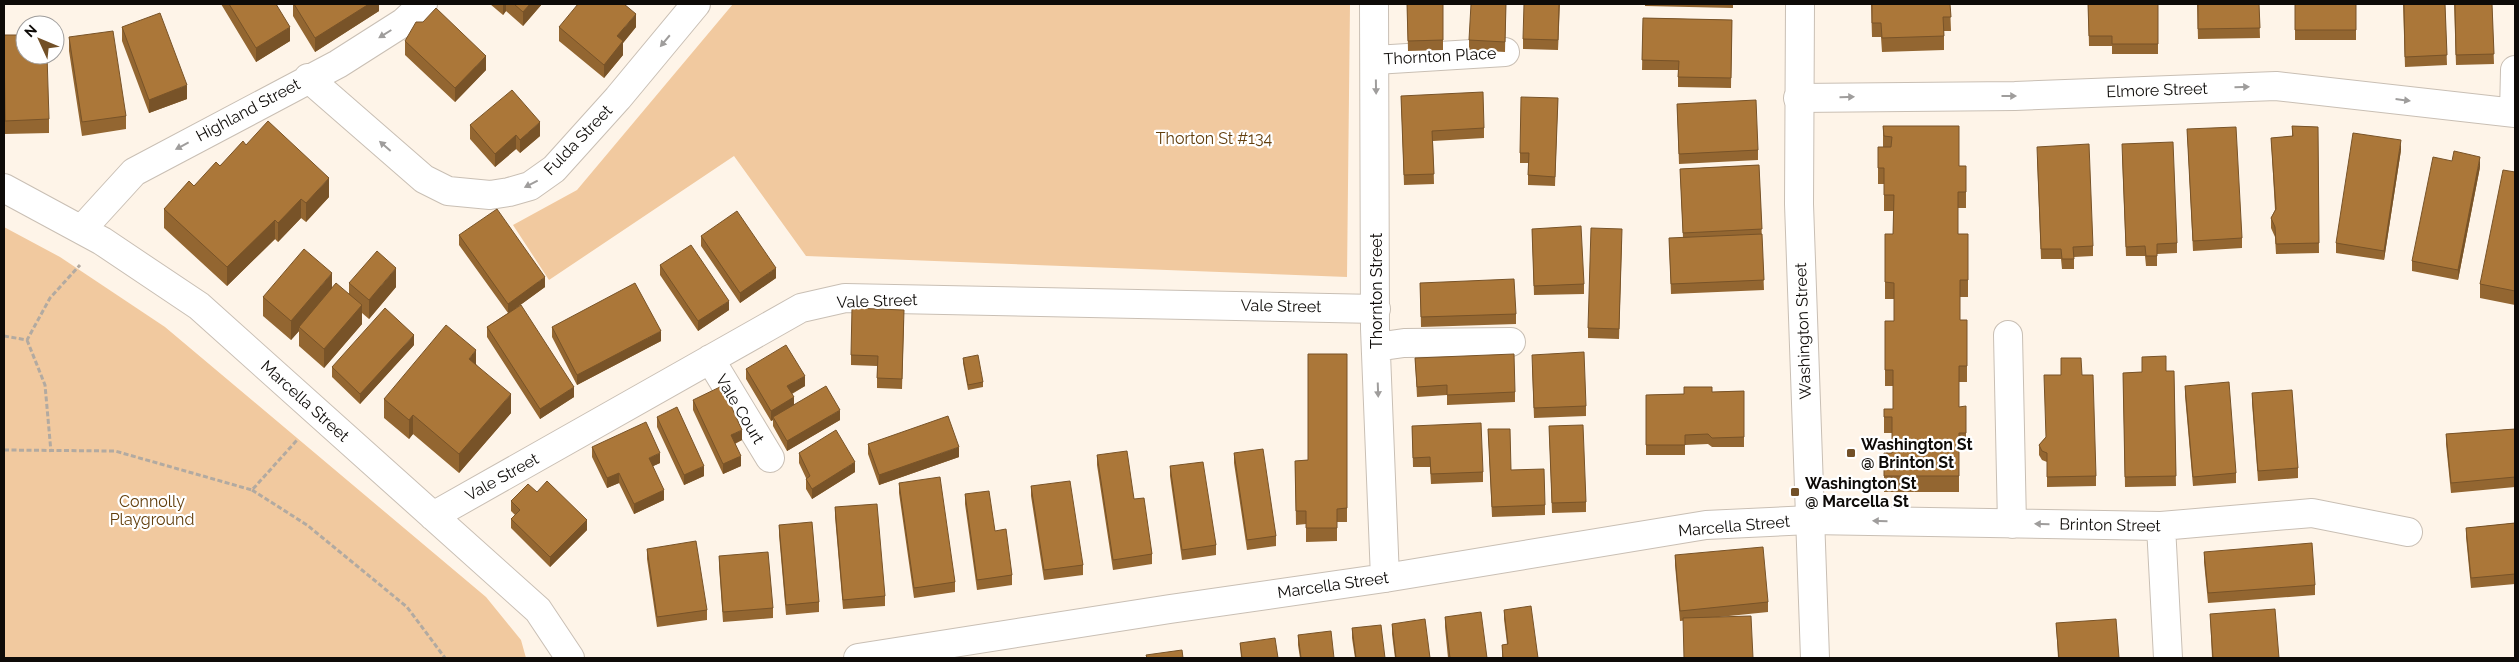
<svg xmlns="http://www.w3.org/2000/svg" width="2519" height="662" font-family="Raleway,sans-serif">
	<style>
		.green { fill: #f1c99f }
		.lines { fill: none; stroke-linecap: round; stroke-linejoin: round }
		.minor-casing { stroke: #c9bfb4; stroke-width: 30 }
		.major-casing { stroke: #c9bfb4; stroke-width: 30 }
		.path { stroke: #b2aaa1; stroke-width: 3; stroke-dasharray: 5 2.5; stroke-linecap: butt }
		.minor { stroke: #fff; stroke-width: 28 }
		.major { stroke: #fff; stroke-width: 28 }
		.wall { fill: #936631 }
		.shaded-wall { fill: #785328 }
		.building { fill: #ab7739; stroke: #785328 }
		.oneway { fill: #9f9d9c }
		.poi-dot { fill: #725027; stroke: #fff; stroke-width: 2 }
		.labels { text-anchor: middle; dominant-baseline: central; stroke-width: 4.5; stroke-linejoin: round; paint-order: stroke }
		.street-label { font-size: 16px; fill: #0e0b08; stroke: #fff }
		.park-label { font-size: 16px; fill: #623e0c; stroke: #fff }
		.poi-label { font-size: 16px; font-weight: bold; fill: #0e0b08; stroke: #fff; text-anchor: start }
	</style>
	<rect width="100%" height="100%" fill="#fef4e8"/>
	<path class="green" d="M 733,4 L 1350,4 L 1347,277 L 806,256 L 734,156 L 549,280 L 513,225 L 577,190 Z
		M 4,227 L 60,257 L 165,327 L 486,597 L 521,640 L 526,658 L 4,658 Z"/>
	<g class="lines">
		<defs>
			<path id="minor" d="M 1374,4 L 1375,329 L 1385,578
				M 1375,60 L 1505,52
				M 308,78 L 424,179 L 448,191 L 490,195 L 509,192 L 530,186 L 554,169 L 618,98 L 696,4
				M 1798,98 L 2015,96 L 2276,86 L 2515,113
				M 2514,113 L 2515,70
				M 4,188 L 102,241 L 199,306 L 538,610 L 570,658
				M 82,229 L 134,172 L 338,64 L 404,22 L 423,4
				M 2008,335 L 2012,524
				M 1376,347 L 1404,343 L 1511,342
				M 710,359 L 770,458
				M 433,516 L 801,308 L 845,298 L 1376,309
				M 2161,526 L 2168,658
				M 858,658 L 1170,609 L 1385,578 L 1706,525 L 1810,520 L 2161,526 L 2312,513 L 2408,532"/>
			<path id="major" d="M 1800,4 L 1799,204 L 1815,658"/>
		</defs>
		<use href="#minor" class="minor-casing"/>
		<use href="#major" class="major-casing"/>
		<path class="path" d="M 4,336 L 27,340 L 50,298 L 80,265
			M 27,340 L 45,385 L 51,452
			M 4,450 L 115,451 L 252,490 L 298,439
			M 252,490 L 307,525 L 407,607 L 445,658"/>
		<use href="#minor" class="minor"/>
		<use href="#major" class="major"/>
	</g>
	<path class="wall" d="M 221,4 L 276,4 L 290,41 L 256,62 Z
		M 293,4 L 379,4 L 379,11 L 315,52 L 293,16 Z
		M 490,4 L 542,4 L 523,26 L 506,11 L 503,15 Z
		M 1407,4 L 1443,4 L 1443,50 L 1408,51 Z
		M 1506,4 L 1505,52 L 1469,50 L 1469,40 Z
		M 1560,4 L 1558,50 L 1523,49 L 1523,39 Z
		M 1645,4 L 1733,4 L 1733,8 L 1645,6 Z
		M 1871,4 L 1950,4 L 1951,31 L 1944,31 L 1944,50 L 1882,52 L 1881,37 L 1872,37 Z
		M 2088,4 L 2158,4 L 2158,54 L 2112,54 L 2112,46 L 2089,46 Z
		M 2197,4 L 2259,4 L 2260,38 L 2198,39 Z
		M 2295,4 L 2356,4 L 2356,40 L 2295,40 Z
		M 2403,4 L 2445,4 L 2447,65 L 2405,67 Z
		M 2454,4 L 2492,4 L 2494,64 L 2456,65 Z
		M 1643,18 L 1732,20 L 1731,88 L 1678,87 L 1678,70 L 1642,70 Z
		M 122,27 L 187,99 L 149,113 L 122,41 Z
		M 559,27 L 636,27 L 623,43 L 623,55 L 604,78 L 559,41 Z
		M 69,37 L 126,116 L 126,129 L 82,136 L 69,51 Z
		M 405,41 L 486,70 L 455,102 L 405,55 Z
		M 4,60 L 49,119 L 49,133 L 5,134 Z
		M 1401,96 L 1484,128 L 1484,138 L 1433,141 L 1434,184 L 1404,185 Z
		M 1558,98 L 1555,186 L 1528,185 L 1528,163 L 1520,163 L 1520,153 Z
		M 1677,104 L 1758,150 L 1758,160 L 1679,164 Z
		M 470,125 L 540,136 L 520,153 L 516,149 L 495,167 L 470,139 Z
		M 1883,126 L 1959,166 L 1966,166 L 1966,208 L 1958,208 L 1958,234 L 1968,234 L 1968,297 L 1960,297 L 1960,320 L 1967,320 L 1967,382 L 1959,382 L 1959,407 L 1966,433 L 1966,449 L 1959,449 L 1959,492 L 1884,492 L 1884,453 L 1892,453 L 1892,433 L 1884,433 L 1884,409 L 1893,409 L 1893,386 L 1885,386 L 1885,321 L 1894,321 L 1894,299 L 1885,299 L 1885,234 L 1893,234 L 1894,211 L 1884,211 L 1884,184 L 1878,184 L 1878,147 L 1883,147 Z
		M 2292,126 L 2318,127 L 2319,253 L 2276,254 L 2275,237 L 2271,228 L 2271,218 L 2275,210 L 2271,138 L 2292,136 Z
		M 2187,129 L 2242,238 L 2242,248 L 2193,251 Z
		M 246,145 L 329,197 L 306,222 L 301,218 L 278,242 L 275,239 L 227,286 L 164,228 L 164,209 Z
		M 2401,150 L 2384,260 L 2336,253 L 2336,243 Z
		M 2122,154 L 2177,243 L 2177,253 L 2157,254 L 2157,266 L 2146,266 L 2145,256 L 2126,256 Z
		M 2037,156 L 2093,246 L 2093,256 L 2074,257 L 2074,269 L 2062,269 L 2061,259 L 2041,259 Z
		M 1759,165 L 1764,290 L 1671,294 L 1669,238 L 1683,238 L 1680,169 Z
		M 2480,167 L 2458,280 L 2412,271 L 2412,261 Z
		M 2515,172 L 2515,305 L 2480,298 L 2480,284 Z
		M 1532,229 L 1584,284 L 1584,294 L 1534,295 Z
		M 459,235 L 545,287 L 516,308 L 574,397 L 540,419 L 487,337 L 487,327 L 508,313 L 459,245 Z
		M 701,236 L 776,278 L 740,303 L 701,246 Z
		M 1622,239 L 1619,339 L 1588,338 L 1588,328 Z
		M 660,265 L 729,310 L 698,331 L 660,275 Z
		M 349,283 L 396,287 L 369,319 L 362,313 L 362,324 L 324,368 L 299,346 L 299,331 L 291,340 L 263,316 L 263,297 L 332,288 L 349,295 Z
		M 1420,283 L 1516,314 L 1516,324 L 1421,327 Z
		M 904,320 L 902,389 L 877,388 L 877,366 L 851,365 L 851,355 Z
		M 552,327 L 661,341 L 577,385 L 552,337 Z
		M 414,345 L 360,404 L 332,377 L 332,367 Z
		M 1347,354 L 1347,522 L 1337,522 L 1337,541 L 1306,542 L 1306,524 L 1296,525 L 1295,461 L 1308,460 Z
		M 963,358 L 983,382 L 983,387 L 968,390 L 963,363 Z
		M 1415,358 L 1515,392 L 1515,402 L 1447,405 L 1447,395 L 1417,397 Z
		M 476,364 L 511,413 L 459,473 L 413,434 L 409,439 L 384,418 L 384,399 Z
		M 1532,365 L 1586,406 L 1586,416 L 1534,418 Z
		M 746,369 L 805,386 L 792,394 L 794,404 L 840,420 L 787,451 L 773,426 L 773,420 L 771,421 L 746,379 Z
		M 2174,371 L 2176,486 L 2125,487 L 2123,373 Z
		M 2082,375 L 2096,476 L 2096,486 L 2047,487 L 2047,462 L 2042,460 L 2039,455 L 2039,445 L 2046,437 Z
		M 2185,386 L 2236,473 L 2236,483 L 2193,486 L 2185,396 Z
		M 1744,391 L 1744,447 L 1712,447 L 1708,444 L 1685,445 L 1685,455 L 1646,455 L 1646,395 L 1684,394 L 1712,392 Z
		M 2252,393 L 2298,468 L 2298,478 L 2258,481 L 2252,403 Z
		M 693,400 L 742,440 L 735,444 L 741,466 L 723,474 L 693,410 Z
		M 657,417 L 704,476 L 684,485 L 657,427 Z
		M 1412,426 L 1483,472 L 1483,482 L 1431,484 L 1430,467 L 1413,467 Z
		M 1549,426 L 1586,502 L 1586,512 L 1552,513 Z
		M 1488,429 L 1511,470 L 1545,505 L 1545,515 L 1492,517 Z
		M 2515,429 L 2515,487 L 2451,493 L 2446,444 L 2446,434 Z
		M 868,444 L 959,457 L 879,485 L 868,454 Z
		M 592,447 L 660,463 L 653,466 L 664,500 L 634,514 L 619,483 L 607,488 L 592,457 Z
		M 799,453 L 855,472 L 812,499 L 806,489 L 806,478 L 799,463 Z
		M 1234,453 L 1276,536 L 1276,546 L 1247,550 L 1234,463 Z
		M 1097,455 L 1134,499 L 1152,554 L 1152,564 L 1113,570 L 1097,465 Z
		M 1170,466 L 1216,545 L 1216,555 L 1182,560 L 1170,476 Z
		M 899,483 L 955,582 L 955,592 L 914,598 L 899,493 Z
		M 1031,486 L 1083,565 L 1083,575 L 1044,580 L 1031,496 Z
		M 537,492 L 587,530 L 550,567 L 511,528 L 511,519 L 515,515 L 511,511 L 511,501 Z
		M 965,494 L 995,531 L 1012,575 L 1012,585 L 977,590 L 965,504 Z
		M 835,507 L 885,596 L 885,606 L 843,609 L 835,517 Z
		M 2515,523 L 2515,584 L 2471,588 L 2466,537 L 2466,528 Z
		M 779,525 L 819,602 L 819,612 L 786,615 L 779,535 Z
		M 647,549 L 707,610 L 707,620 L 657,627 L 647,559 Z
		M 2204,552 L 2315,585 L 2315,595 L 2208,603 L 2204,562 Z
		M 1675,555 L 1768,602 L 1768,612 L 1680,621 L 1675,565 Z
		M 719,556 L 773,608 L 773,618 L 723,622 L 719,566 Z
		M 1504,610 L 1538,658 L 1502,658 L 1502,645 L 1507,644 L 1504,619 Z
		M 2210,614 L 2279,658 L 2212,658 Z
		M 1445,617 L 1487,658 L 1448,658 L 1445,627 Z
		M 2056,623 L 2119,658 L 2058,658 Z
		M 1392,624 L 1430,658 L 1395,658 L 1392,634 Z
		M 1352,628 L 1385,658 L 1355,658 L 1352,638 Z
		M 1298,635 L 1334,658 L 1300,658 L 1298,645 Z
		M 1240,643 L 1278,658 L 1241,658 Z"/>
	<path class="shaded-wall" d="M 369,4 L 379,4 L 379,11 L 315,52 L 315,38 Z
		M 503,4 L 506,4 L 506,11 L 503,15 Z
		M 530,4 L 542,4 L 523,26 L 523,12 Z
		M 636,14 L 636,27 L 623,43 L 623,55 L 604,78 L 604,65 L 617,36 Z
		M 290,27 L 290,41 L 256,62 L 256,48 Z
		M 486,56 L 486,70 L 455,102 L 455,88 Z
		M 187,85 L 187,99 L 149,113 L 149,100 Z
		M 540,122 L 540,136 L 520,153 L 520,140 Z
		M 516,135 L 516,149 L 495,167 L 495,154 Z
		M 2401,140 L 2401,150 L 2384,260 L 2384,251 Z
		M 2480,157 L 2480,167 L 2458,280 L 2458,270 Z
		M 329,178 L 329,197 L 306,222 L 306,203 Z
		M 301,199 L 301,218 L 278,242 L 278,223 Z
		M 275,220 L 275,239 L 227,286 L 227,267 Z
		M 396,268 L 396,287 L 369,319 L 369,300 Z
		M 776,268 L 776,278 L 740,303 L 740,293 Z
		M 332,273 L 332,292 L 299,327 L 299,331 L 291,340 L 291,321 Z
		M 545,277 L 545,287 L 508,314 L 508,304 Z
		M 729,301 L 729,310 L 698,331 L 698,321 Z
		M 362,305 L 362,324 L 324,368 L 324,349 Z
		M 661,331 L 661,341 L 577,385 L 577,375 Z
		M 414,335 L 414,345 L 360,404 L 360,394 Z
		M 476,350 L 476,370 L 469,359 Z
		M 805,376 L 805,386 L 787,396 L 787,386 Z
		M 574,387 L 574,397 L 540,419 L 540,409 Z
		M 511,394 L 511,413 L 459,473 L 459,454 Z
		M 794,397 L 794,407 L 773,417 L 773,420 L 771,421 L 771,411 Z
		M 840,410 L 840,420 L 787,451 L 787,441 Z
		M 413,415 L 413,434 L 409,439 L 409,420 Z
		M 742,430 L 742,440 L 731,445 L 731,435 Z
		M 959,447 L 959,457 L 879,485 L 879,475 Z
		M 660,453 L 660,463 L 649,468 L 649,458 Z
		M 741,456 L 741,466 L 723,474 L 723,464 Z
		M 855,462 L 855,472 L 812,499 L 812,489 Z
		M 704,466 L 704,476 L 684,485 L 684,475 Z
		M 619,473 L 619,483 L 607,488 L 607,478 Z
		M 664,490 L 664,500 L 634,514 L 634,504 Z
		M 587,520 L 587,530 L 550,567 L 550,557 Z"/>
	<path class="building" d="M 229,4 L 276,4 L 290,27 L 256,48 Z
		M 294,4 L 369,4 L 315,38 Z
		M 514,4 L 530,4 L 523,12 Z
		M 578,4 L 624,4 L 636,14 L 617,36 L 623,41 L 604,65 L 559,27 Z
		M 1407,4 L 1443,4 L 1443,40 L 1408,41 Z
		M 1471,4 L 1506,4 L 1505,42 L 1469,40 Z
		M 1524,4 L 1559,4 L 1558,40 L 1523,39 Z
		M 1872,4 L 1950,4 L 1951,17 L 1943,17 L 1944,36 L 1882,38 L 1881,23 L 1872,23 Z
		M 2088,4 L 2158,4 L 2158,44 L 2112,44 L 2112,36 L 2089,36 Z
		M 2198,4 L 2259,4 L 2260,28 L 2198,29 Z
		M 2295,4 L 2356,4 L 2356,30 L 2295,30 Z
		M 2404,4 L 2445,4 L 2447,55 L 2405,57 Z
		M 2455,4 L 2492,4 L 2494,54 L 2456,55 Z
		M 436,8 L 486,56 L 455,88 L 405,41 L 416,22 L 423,22 Z
		M 160,13 L 187,85 L 149,100 L 122,27 Z
		M 1643,18 L 1732,20 L 1731,78 L 1678,77 L 1679,61 L 1642,60 Z
		M 113,31 L 126,116 L 82,122 L 69,37 Z
		M 4,35 L 25,35 L 25,55 L 47,55 L 49,119 L 5,121 Z
		M 512,90 L 540,122 L 520,140 L 516,135 L 495,154 L 470,125 Z
		M 1483,92 L 1484,128 L 1432,131 L 1434,174 L 1404,175 L 1401,96 Z
		M 1521,97 L 1558,98 L 1555,177 L 1528,175 L 1529,153 L 1520,153 Z
		M 1756,100 L 1758,150 L 1679,154 L 1677,104 Z
		M 268,121 L 329,178 L 306,203 L 301,199 L 278,223 L 275,220 L 227,267 L 164,209 L 189,181 L 194,186 L 216,162 L 220,166 L 243,141 L 246,145 Z
		M 1883,126 L 1959,126 L 1959,166 L 1966,166 L 1966,192 L 1958,192 L 1958,234 L 1968,234 L 1968,280 L 1960,280 L 1960,320 L 1967,320 L 1967,366 L 1959,366 L 1959,407 L 1966,406 L 1966,433 L 1959,433 L 1959,476 L 1884,476 L 1884,453 L 1892,453 L 1892,417 L 1884,417 L 1884,409 L 1893,409 L 1893,370 L 1885,370 L 1885,321 L 1894,321 L 1894,283 L 1885,282 L 1885,234 L 1893,234 L 1894,195 L 1884,195 L 1884,168 L 1878,168 L 1878,147 L 1891,147 L 1892,137 L 1884,136 Z
		M 2292,126 L 2318,127 L 2319,243 L 2276,244 L 2275,227 L 2271,218 L 2276,209 L 2271,138 L 2293,136 Z
		M 2236,127 L 2242,238 L 2193,241 L 2187,129 Z
		M 2353,133 L 2401,140 L 2384,251 L 2336,243 Z
		M 2173,142 L 2177,243 L 2157,244 L 2157,256 L 2146,256 L 2145,246 L 2126,247 L 2122,144 Z
		M 2089,144 L 2093,246 L 2073,247 L 2074,259 L 2062,259 L 2061,249 L 2041,249 L 2037,147 Z
		M 2454,151 L 2480,157 L 2458,270 L 2412,261 L 2433,157 L 2452,161 Z
		M 1759,165 L 1762,229 L 1683,233 L 1680,169 Z
		M 2503,170 L 2515,172 L 2515,291 L 2480,284 Z
		M 497,209 L 545,277 L 508,304 L 459,235 Z
		M 737,211 L 776,268 L 740,293 L 701,236 Z
		M 1581,226 L 1584,284 L 1534,286 L 1532,229 Z
		M 1591,228 L 1622,229 L 1619,329 L 1588,328 Z
		M 1762,234 L 1764,280 L 1671,284 L 1669,238 Z
		M 691,245 L 729,301 L 698,321 L 660,265 Z
		M 304,249 L 332,273 L 291,321 L 263,297 Z
		M 377,251 L 396,268 L 369,300 L 349,283 Z
		M 1514,279 L 1516,314 L 1421,317 L 1420,283 Z
		M 336,283 L 362,305 L 324,349 L 299,327 Z
		M 635,283 L 661,331 L 577,375 L 552,327 Z
		M 521,305 L 574,387 L 540,409 L 487,327 Z
		M 385,308 L 414,335 L 360,394 L 332,367 Z
		M 852,308 L 904,310 L 902,379 L 877,378 L 878,356 L 851,355 Z
		M 446,325 L 476,350 L 469,359 L 511,394 L 459,454 L 413,415 L 409,420 L 384,399 Z
		M 786,345 L 805,376 L 787,386 L 794,397 L 771,411 L 746,369 Z
		M 1584,352 L 1586,406 L 1534,408 L 1532,355 Z
		M 1308,354 L 1347,354 L 1347,508 L 1337,509 L 1337,528 L 1306,528 L 1306,511 L 1296,511 L 1295,461 L 1308,460 Z
		M 1514,354 L 1515,392 L 1447,395 L 1447,385 L 1417,387 L 1415,358 Z
		M 978,355 L 983,382 L 968,385 L 963,358 Z
		M 2166,356 L 2166,371 L 2174,371 L 2176,476 L 2125,477 L 2123,373 L 2142,372 L 2142,357 Z
		M 2061,358 L 2081,358 L 2082,375 L 2093,375 L 2096,476 L 2047,477 L 2047,453 L 2042,451 L 2039,445 L 2046,437 L 2044,375 L 2061,375 Z
		M 2229,382 L 2236,473 L 2193,477 L 2185,386 Z
		M 722,386 L 742,430 L 731,435 L 741,456 L 723,464 L 693,400 Z
		M 826,386 L 840,410 L 787,441 L 773,417 Z
		M 1684,387 L 1712,387 L 1712,392 L 1744,391 L 1744,437 L 1712,438 L 1708,434 L 1685,435 L 1685,445 L 1646,445 L 1646,395 L 1684,394 Z
		M 2292,390 L 2298,468 L 2258,471 L 2252,393 Z
		M 677,407 L 704,466 L 684,475 L 657,417 Z
		M 948,416 L 959,447 L 879,475 L 868,444 Z
		M 646,422 L 660,453 L 649,458 L 664,490 L 634,504 L 619,473 L 607,478 L 592,447 Z
		M 1481,423 L 1483,472 L 1431,474 L 1430,457 L 1413,458 L 1412,426 Z
		M 1583,425 L 1586,502 L 1552,503 L 1549,426 Z
		M 1488,429 L 1510,429 L 1511,470 L 1544,469 L 1545,505 L 1492,507 Z
		M 2515,429 L 2515,477 L 2451,483 L 2446,434 Z
		M 836,430 L 855,462 L 812,489 L 806,479 L 810,476 L 799,453 Z
		M 1263,449 L 1276,536 L 1247,540 L 1234,453 Z
		M 1127,451 L 1134,499 L 1144,498 L 1152,554 L 1113,560 L 1097,455 Z
		M 1203,462 L 1216,545 L 1182,550 L 1170,466 Z
		M 940,477 L 955,582 L 914,588 L 899,483 Z
		M 547,481 L 587,520 L 550,557 L 511,519 L 520,510 L 511,501 L 528,484 L 537,492 Z
		M 1070,481 L 1083,565 L 1044,570 L 1031,486 Z
		M 989,491 L 995,531 L 1006,529 L 1012,575 L 977,580 L 965,494 Z
		M 877,504 L 885,596 L 843,600 L 835,507 Z
		M 812,522 L 819,602 L 786,605 L 779,525 Z
		M 2515,523 L 2515,574 L 2471,578 L 2466,528 Z
		M 696,541 L 707,610 L 657,617 L 647,549 Z
		M 2312,543 L 2315,585 L 2208,593 L 2204,552 Z
		M 1763,547 L 1768,602 L 1680,611 L 1675,555 Z
		M 768,552 L 773,608 L 723,612 L 719,556 Z
		M 1531,606 L 1538,658 L 1503,658 L 1502,645 L 1508,644 L 1504,610 Z
		M 2275,609 L 2279,658 L 2213,658 L 2210,614 Z
		M 1481,612 L 1487,658 L 1450,658 L 1445,617 Z
		M 1751,616 L 1753,658 L 1684,658 L 1683,618 Z
		M 1425,619 L 1430,658 L 1396,658 L 1392,624 Z
		M 2116,619 L 2119,658 L 2059,658 L 2056,623 Z
		M 1381,625 L 1385,658 L 1356,658 L 1352,628 Z
		M 1331,631 L 1334,658 L 1301,658 L 1298,635 Z
		M 1275,638 L 1278,658 L 1242,658 L 1240,643 Z
		M 1182,650 L 1183,658 L 1147,658 L 1146,655 Z"/>
	<defs><path id="oneway-solid" d="M-6-.8H1V-3.2L6.5 0L1 3.2V.8H-6Z" transform="scale(1.25)"/></defs>
	<g class="oneway">
		<use href="#oneway-solid" transform="translate(385 34) rotate(148)"/>
		<use href="#oneway-solid" transform="translate(665 41) rotate(130)"/>
		<use href="#oneway-solid" transform="translate(1376 87) rotate(89)"/>
		<use href="#oneway-solid" transform="translate(2242 87) rotate(-2)"/>
		<use href="#oneway-solid" transform="translate(2009 96)"/>
		<use href="#oneway-solid" transform="translate(1847 97) rotate(-1)"/>
		<use href="#oneway-solid" transform="translate(2403 100) rotate(7)"/>
		<use href="#oneway-solid" transform="translate(182 146) rotate(152)"/>
		<use href="#oneway-solid" transform="translate(385 146) rotate(-139)"/>
		<use href="#oneway-solid" transform="translate(531 184) rotate(153)"/>
		<use href="#oneway-solid" transform="translate(1378 390) rotate(88)"/>
		<use href="#oneway-solid" transform="translate(1880 521) rotate(-179)"/>
		<use href="#oneway-solid" transform="translate(2042 524) rotate(-179)"/>
	</g>
	<g class="poi-dot">
		<rect x="1846" y="448" width="10" height="10" rx="2.5"/>
		<rect x="1790" y="487" width="10" height="10" rx="2.5"/>
	</g>
	<g class="labels">
		<g class="street-label">
			<text transform="translate(1440 56) rotate(-3)">Thornton Place</text>
			<text transform="translate(2157 90) rotate(-2)">Elmore Street</text>
			<text transform="translate(248 110) rotate(-28)">Highland Street</text>
			<text transform="translate(578 140) rotate(-46)">Fulda Street</text>
			<text transform="translate(1376 291) rotate(-90)">Thornton Street</text>
			<text transform="translate(877 301) rotate(-2)">Vale Street</text>
			<text transform="translate(1281 306) rotate(1)">Vale Street</text>
			<text transform="translate(1803 331) rotate(-92)">Washington Street</text>
			<text transform="translate(305 401) rotate(42)">Marcella Street</text>
			<text transform="translate(740 409) rotate(59)">Vale Court</text>
			<text transform="translate(502 477) rotate(-29)">Vale Street</text>
			<text transform="translate(2110 525) rotate(1)">Brinton Street</text>
			<text transform="translate(1734 526) rotate(-5)">Marcella Street</text>
			<text transform="translate(1333 585) rotate(-8)">Marcella Street</text>
		</g>
		<g class="park-label">
			<text x="1214" y="138">Thorton St #134</text>
			<text x="152" y="501">Connolly<tspan x="152" dy="18">Playground</tspan></text>
		</g>
		<g class="poi-label">
			<text x="1861" y="444">Washington St<tspan x="1861" dy="18">@ Brinton St</tspan></text>
			<text x="1805" y="483">Washington St<tspan x="1805" dy="18">@ Marcella St</tspan></text>
		</g>
	</g>
	<rect width="2519" height="662" fill="none" stroke="#0e0b08" stroke-width="10"/>
	<g transform="translate(40 40) rotate(314)"><circle r="24" fill="#ffffff" stroke="#9f9d9c"/>
	<path d="M0-4L9 19L0 12L-9 19Z" fill="#725027"/>
	<text y="-8" font-size="14" font-weight="bold" text-anchor="middle" fill="#0e0b08">N</text>
	</g>
</svg>
